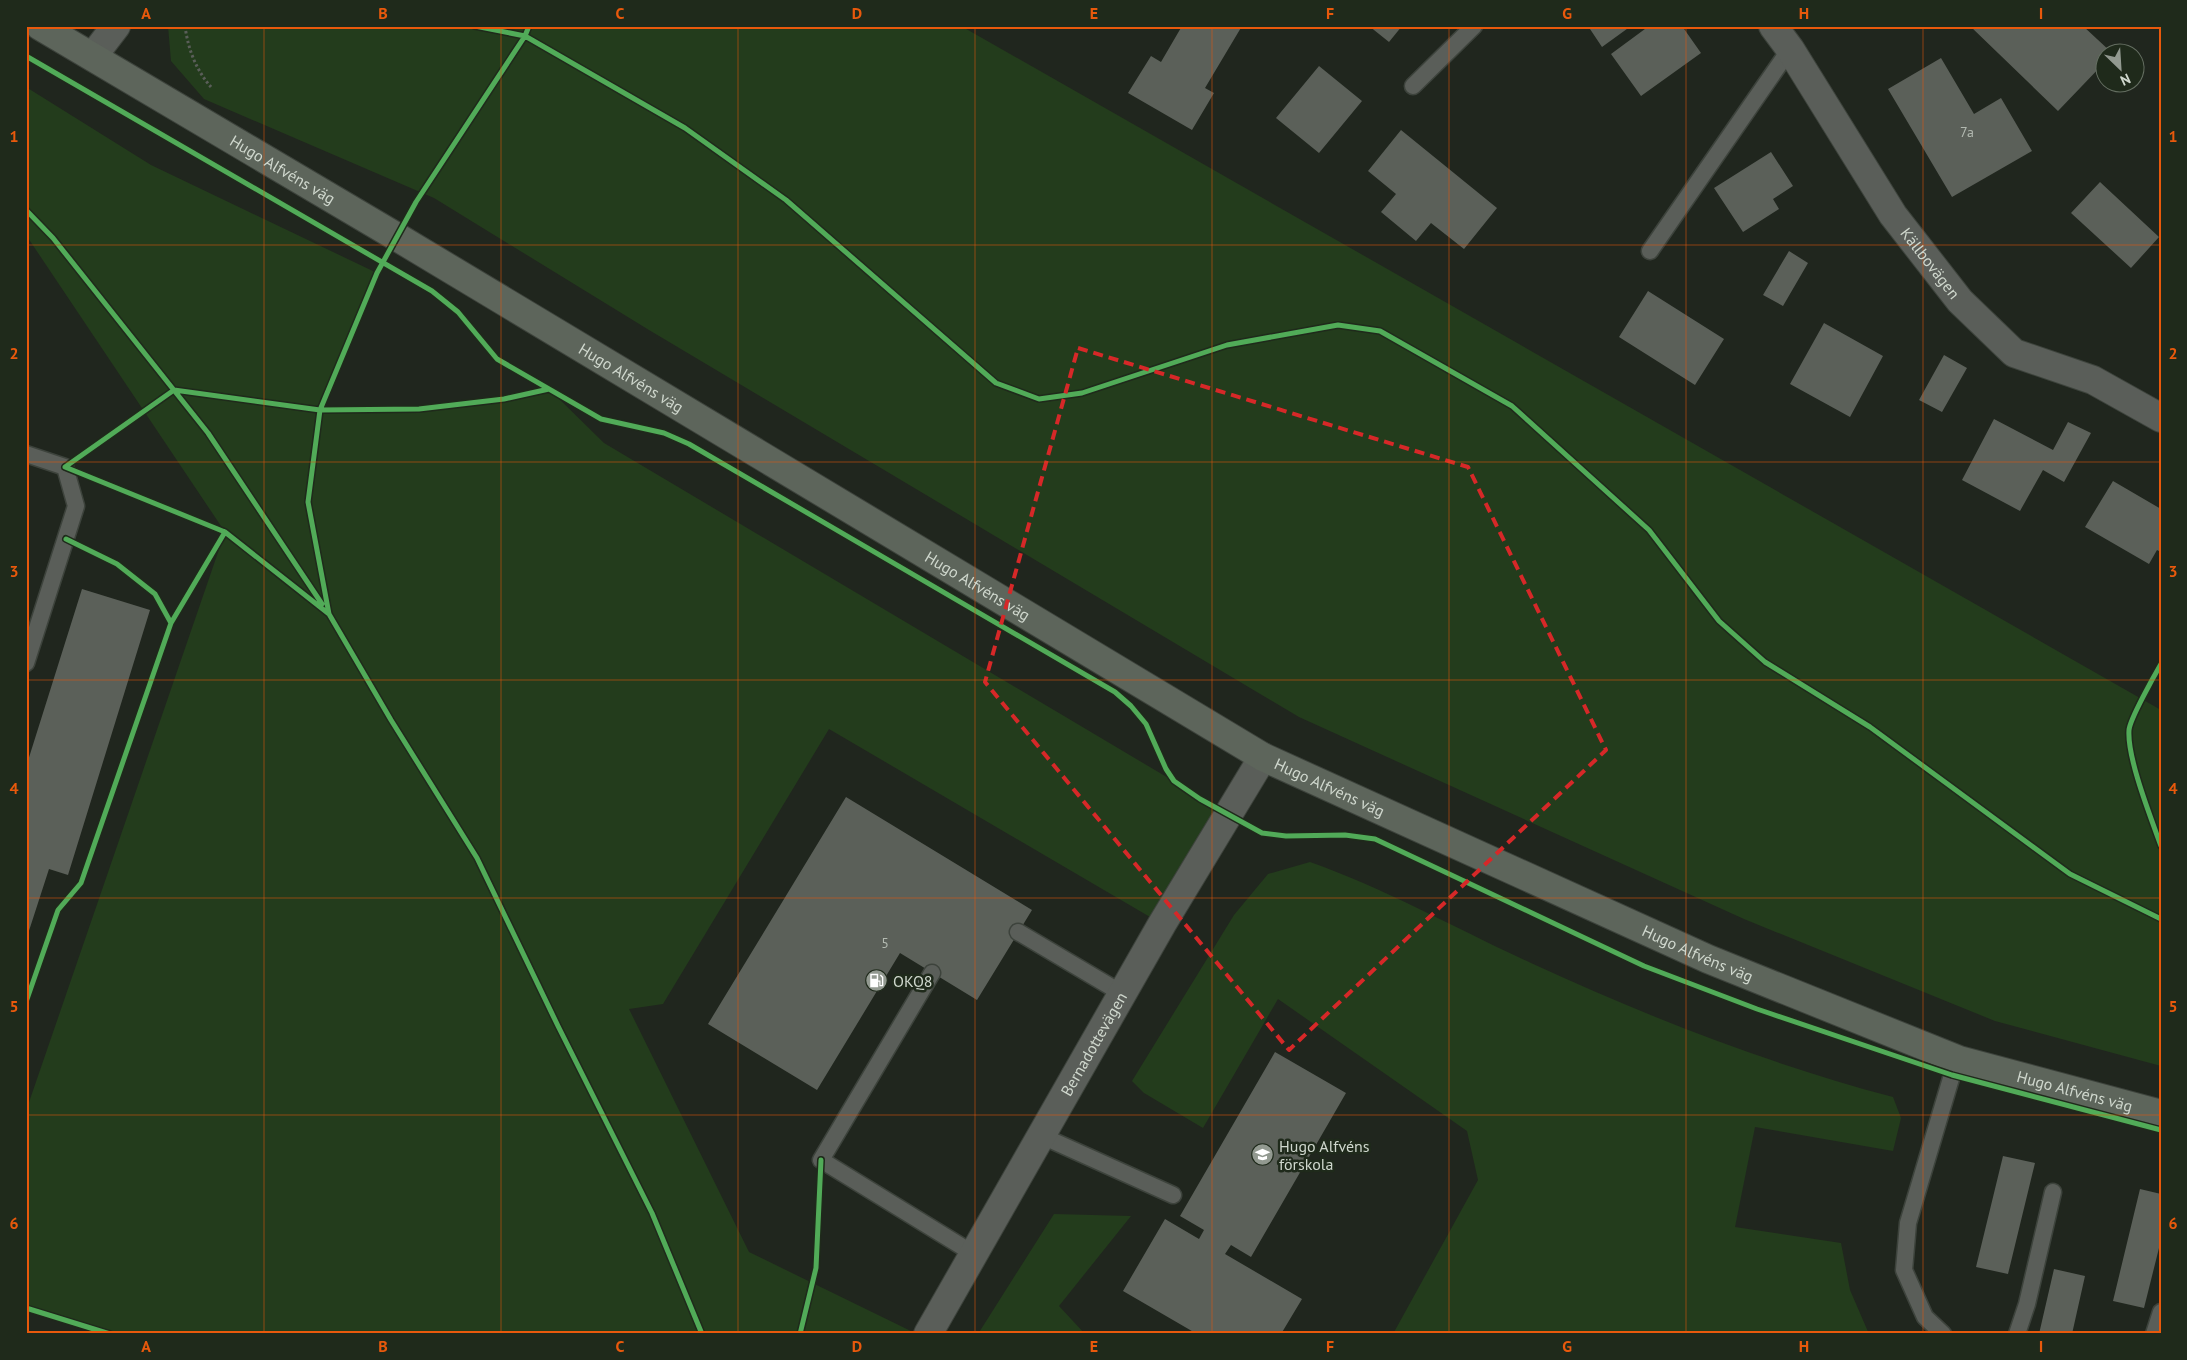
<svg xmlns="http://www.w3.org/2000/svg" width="2187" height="1360" font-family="'PT Sans',sans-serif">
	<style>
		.green { fill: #233c1c }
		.building { fill: #5b6059 }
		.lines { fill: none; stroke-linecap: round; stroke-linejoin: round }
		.lane-casing { stroke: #3d433c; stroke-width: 19 }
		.street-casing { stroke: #3d433c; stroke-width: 30 }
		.secondary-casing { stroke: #3d433c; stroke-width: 30 }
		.path { stroke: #5a5e59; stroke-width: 3; stroke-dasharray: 2.5 2.5; stroke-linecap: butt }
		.lane { stroke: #5a5e59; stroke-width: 16 }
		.street { stroke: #5a5e59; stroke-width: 28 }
		.secondary { stroke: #5d655b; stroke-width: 28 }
		.cycleway-casing { stroke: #1f2a1b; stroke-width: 8 }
		.cycleway { stroke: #51ab58; stroke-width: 5 }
		.marked { fill: none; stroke: #d62828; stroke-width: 4; stroke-dasharray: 10 6; stroke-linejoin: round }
		.grid { fill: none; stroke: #e8590c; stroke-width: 1; stroke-opacity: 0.55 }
		.labels { text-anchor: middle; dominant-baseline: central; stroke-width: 5; stroke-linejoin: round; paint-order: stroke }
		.number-label { font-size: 14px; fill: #b2b9b0 }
		.street-label { font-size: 16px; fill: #cfd7cd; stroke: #1f2a1b }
		.poi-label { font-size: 16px; fill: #cfd7cd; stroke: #1f2a1b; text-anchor: start }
		.neatline { fill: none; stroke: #e8590c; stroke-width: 2 }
		.grid-label { font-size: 16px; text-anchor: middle; font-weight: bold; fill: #e8590c }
	</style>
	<rect width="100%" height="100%" fill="#20261e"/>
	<path class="green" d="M 168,26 L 961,26 L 2161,710 L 2161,1066 L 1995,1021 L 1744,919 L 1299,717 L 649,330 L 434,198 L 204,99 L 171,61 Z
		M 26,87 L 151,165 L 377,273 L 320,410 L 419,409 L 504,399 L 549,389 L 604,443 L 1229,814 L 1162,924 L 829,729 L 663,1004 L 629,1009 L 749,1252 L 917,1334 L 110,1334 L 26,1308 L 26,1111 L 225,532 L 26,235 Z
		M 1310,862 C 1386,889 1457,929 1531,963 C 1648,1017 1768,1064 1893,1097 L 1901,1118 L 1893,1151 L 1755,1127 L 1735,1227 L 1841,1243 L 1850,1290 L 1869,1334 L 1393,1334 L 1478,1180 L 1467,1131 L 1278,999 L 1203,1128 L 1144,1093 L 1132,1081 L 1234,915 L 1268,874 Z
		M 1054,1214 L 1131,1216 L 1059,1306 L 1085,1334 L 978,1334 Z"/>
	<path class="building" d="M 1182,26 L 1242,26 L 1205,88 L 1214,93 L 1192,130 L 1128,93 L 1151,56 L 1161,62 Z
		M 1369,26 L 1402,26 L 1389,42 Z
		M 1588,26 L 1631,26 L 1602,47 Z
		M 1649,26 L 1682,26 L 1701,53 L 1641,96 L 1611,54 Z
		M 1970,26 L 2053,26 L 2055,28 L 2056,26 L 2083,26 L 2111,52 L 2104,52 L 2104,63 L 2058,111 Z
		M 1941,58 L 1974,114 L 2001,98 L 2032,151 L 1952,197 L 1888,89 Z
		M 1319,66 L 1362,101 L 1319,153 L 1276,118 Z
		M 1401,130 L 1497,208 L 1464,249 L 1431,223 L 1416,241 L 1381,212 L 1396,194 L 1368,171 Z
		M 1771,152 L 1793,186 L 1773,199 L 1779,209 L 1743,232 L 1714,188 Z
		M 2100,182 L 2159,237 L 2131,268 L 2071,213 Z
		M 1789,251 L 1808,263 L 1783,306 L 1763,295 Z
		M 1648,291 L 1724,339 L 1695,385 L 1619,337 Z
		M 1824,323 L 1883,356 L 1850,417 L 1790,384 Z
		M 1944,355 L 1967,368 L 1942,412 L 1919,400 Z
		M 1994,419 L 2053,450 L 2068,422 L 2091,433 L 2064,482 L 2043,470 L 2020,511 L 1962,480 Z
		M 2113,481 L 2161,509 L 2161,552 L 2157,550 L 2149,564 L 2085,527 Z
		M 82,589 L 150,610 L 68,875 L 49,869 L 26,940 L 26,767 Z
		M 846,797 L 1032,910 L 977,1000 L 900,953 L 817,1090 L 708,1024 Z
		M 1275,1052 L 1346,1093 L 1251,1257 L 1231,1245 L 1225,1254 L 1302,1299 L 1281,1334 L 1197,1334 L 1123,1291 L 1165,1219 L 1199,1239 L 1204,1230 L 1180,1216 Z
		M 2003,1156 L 2035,1163 L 2008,1274 L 1976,1267 Z
		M 2140,1189 L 2161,1194 L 2161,1240 L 2144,1308 L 2113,1301 Z
		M 2054,1269 L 2085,1276 L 2072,1334 L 2039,1334 Z"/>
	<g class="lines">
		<defs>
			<path id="lane" d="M 1413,86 L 1474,26
				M 1650,251 L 1790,49
				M 26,454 L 65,467 L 76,506 L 26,663
				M 1018,932 L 1123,994
				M 932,973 L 821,1160 L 974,1254
				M 1042,1136 L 1173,1195
				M 1943,1334 L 1925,1317 L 1904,1270 L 1908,1223 L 1952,1075 L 1959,1060
				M 2017,1334 L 2027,1304 L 2053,1192
				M 2154,1334 L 2161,1312"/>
			<g id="street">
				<path id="s1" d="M 1773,26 L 1790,49 L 1893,215 L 1960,301 L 2014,353 L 2093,380 L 2161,418"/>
				<path d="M 93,56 L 116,26"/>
				<path id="s2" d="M 928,1334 L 1162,924 L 1263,757"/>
			</g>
			<g id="secondary">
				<path id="s3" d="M 40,26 L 397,237 L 1263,757 L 1708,959 L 1959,1060 L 2161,1114"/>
			</g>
		</defs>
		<use href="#lane" class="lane-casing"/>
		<use href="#street" class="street-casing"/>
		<use href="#secondary" class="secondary-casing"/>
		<path class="path" d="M 185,26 C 188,49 196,70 211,87
			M 26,1308 L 110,1334"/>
		<use href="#lane" class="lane"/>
		<use href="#street" class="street"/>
		<use href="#secondary" class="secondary"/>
		<defs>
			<path id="cycleway" d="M 475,26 L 525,36 L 416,202 L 377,273 L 320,410 L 308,502 L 329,614 L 391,720 L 477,858 L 558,1026 L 652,1213 L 702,1334
				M 529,26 L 525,36 L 685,128 L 786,200 L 996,383 L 1039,399 L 1082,393 L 1227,345 L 1338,325 L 1380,331 L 1512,406 L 1649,530 L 1719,621 L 1765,662 L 1870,727 L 2070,874 L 2161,919
				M 26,56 L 432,291 L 458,312 L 497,359 L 601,419 L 664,433 L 689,444 L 1115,692 L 1131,706 L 1146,724 L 1166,769 L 1174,781 L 1200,799 L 1262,833 L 1286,836 L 1345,835 L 1375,839 L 1644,966 L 1757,1009 L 1952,1075 L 2161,1130
				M 26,210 L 53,238 L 208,433 L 322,604
				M 329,614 L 225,532 L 65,467 L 174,390 L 320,410 L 419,409 L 504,399 L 549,389
				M 171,623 L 225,532
				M 2161,664 C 2154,676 2130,719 2129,730 C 2127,758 2151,818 2161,846
				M 26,1002 L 58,910 L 81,883 L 171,623 L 155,594 L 117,564 L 66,539
				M 26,1308 L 110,1334
				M 800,1334 L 816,1268 L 821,1160"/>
		</defs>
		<use href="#cycleway" class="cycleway-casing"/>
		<use href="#cycleway" class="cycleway"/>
	</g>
	<path class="marked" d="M 1078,348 L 1468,467 L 1606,750 L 1289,1050 L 985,682 Z"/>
	<path class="grid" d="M 264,26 L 264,1334M 501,26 L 501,1334M 738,26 L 738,1334M 975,26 L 975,1334M 1212,26 L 1212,1334M 1449,26 L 1449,1334M 1686,26 L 1686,1334M 1923,26 L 1923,1334M 26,245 L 2161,245M 26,462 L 2161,462M 26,680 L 2161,680M 26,898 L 2161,898M 26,1115 L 2161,1115"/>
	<defs>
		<symbol id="fuel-disc" viewBox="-11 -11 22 22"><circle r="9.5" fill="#929990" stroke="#1f2a1b"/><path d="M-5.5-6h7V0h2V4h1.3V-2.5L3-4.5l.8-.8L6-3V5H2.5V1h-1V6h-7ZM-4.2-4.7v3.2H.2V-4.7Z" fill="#fff"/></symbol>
		<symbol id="school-disc" viewBox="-11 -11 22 22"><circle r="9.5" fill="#929990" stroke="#1f2a1b"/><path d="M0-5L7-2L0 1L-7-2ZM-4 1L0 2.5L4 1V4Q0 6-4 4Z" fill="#fff"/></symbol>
	</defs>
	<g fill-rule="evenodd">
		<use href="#fuel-disc" x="864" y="968" width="25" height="25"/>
		<use href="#school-disc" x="1250" y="1142" width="25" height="25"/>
	</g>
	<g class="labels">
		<g class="number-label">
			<text x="1967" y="132">7a</text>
			<text x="885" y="943">5</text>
		</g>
		<g class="street-label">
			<text stroke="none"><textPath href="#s3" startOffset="282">Hugo Alfvéns väg</textPath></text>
			<text stroke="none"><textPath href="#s1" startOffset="285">Källbovägen</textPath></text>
			<text stroke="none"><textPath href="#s3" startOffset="688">Hugo Alfvéns väg</textPath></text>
			<text stroke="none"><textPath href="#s3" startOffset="1092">Hugo Alfvéns väg</textPath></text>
			<text stroke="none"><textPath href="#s3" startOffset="1498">Hugo Alfvéns väg</textPath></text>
			<text stroke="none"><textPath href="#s3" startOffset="1902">Hugo Alfvéns väg</textPath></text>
			<text stroke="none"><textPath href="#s2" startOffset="334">Bernadottevägen</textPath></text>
			<text stroke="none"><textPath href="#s3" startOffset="2304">Hugo Alfvéns väg</textPath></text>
		</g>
		<g class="poi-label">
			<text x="893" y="981">OKQ8</text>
			<text x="1279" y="1146">Hugo Alfvéns<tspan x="1279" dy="18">förskola</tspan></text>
		</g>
	</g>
	<rect width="2187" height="1360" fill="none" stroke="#1f2a1b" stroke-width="55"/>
	<g transform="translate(2120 68) rotate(155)"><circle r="24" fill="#1f2a1b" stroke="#656f62"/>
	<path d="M0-4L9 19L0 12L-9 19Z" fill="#929990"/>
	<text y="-8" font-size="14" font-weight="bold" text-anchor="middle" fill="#cfd7cd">N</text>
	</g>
	<rect x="28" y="28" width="2132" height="1304" class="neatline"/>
	<g class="grid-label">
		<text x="146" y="19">A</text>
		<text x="383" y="19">B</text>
		<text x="620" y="19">C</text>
		<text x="857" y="19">D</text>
		<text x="1094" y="19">E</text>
		<text x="1330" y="19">F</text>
		<text x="1567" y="19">G</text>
		<text x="1804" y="19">H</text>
		<text x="2041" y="19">I</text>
		<text x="14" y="142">1</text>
		<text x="2173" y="142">1</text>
		<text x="14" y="359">2</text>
		<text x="2173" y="359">2</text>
		<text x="14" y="577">3</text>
		<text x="2173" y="577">3</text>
		<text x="14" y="794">4</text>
		<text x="2173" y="794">4</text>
		<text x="14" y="1012">5</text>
		<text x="2173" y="1012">5</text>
		<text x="14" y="1229">6</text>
		<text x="2173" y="1229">6</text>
		<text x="146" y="1352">A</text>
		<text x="383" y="1352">B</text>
		<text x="620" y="1352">C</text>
		<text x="857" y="1352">D</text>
		<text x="1094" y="1352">E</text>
		<text x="1330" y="1352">F</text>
		<text x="1567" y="1352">G</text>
		<text x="1804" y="1352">H</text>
		<text x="2041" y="1352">I</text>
	</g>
</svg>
